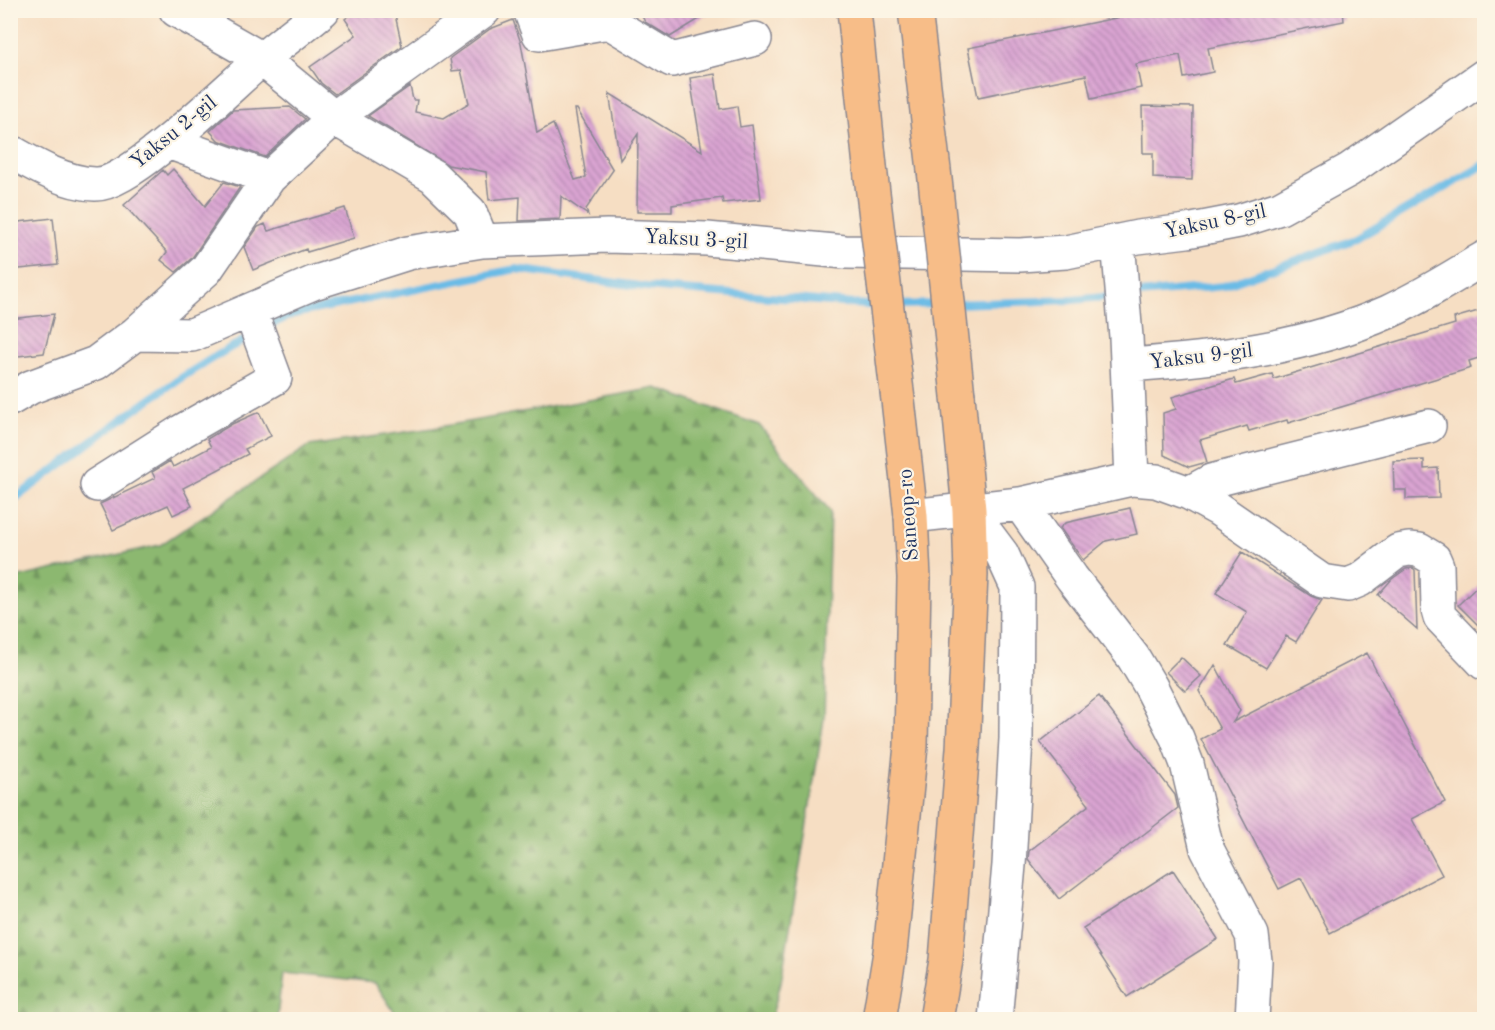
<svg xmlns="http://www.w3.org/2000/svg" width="1495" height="1030" font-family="'Old Standard TT',serif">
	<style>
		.forest { fill: url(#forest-firs); stroke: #547466; stroke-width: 1.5 }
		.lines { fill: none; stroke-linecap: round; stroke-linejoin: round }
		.stream { stroke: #6bbbe6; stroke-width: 8 }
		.building { fill: url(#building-back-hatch) }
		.minor-casing { stroke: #888690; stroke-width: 36 }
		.major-casing { stroke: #888690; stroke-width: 36 }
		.minor { stroke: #fff; stroke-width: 33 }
		.major { stroke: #f7bd88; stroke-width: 33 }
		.major-bridge-casing { stroke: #888690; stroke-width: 36; stroke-linecap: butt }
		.major-bridge { stroke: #f7bd88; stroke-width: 33 }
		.labels { text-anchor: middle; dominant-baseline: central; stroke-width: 4.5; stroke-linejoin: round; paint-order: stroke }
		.street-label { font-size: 21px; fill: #1b2f5e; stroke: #fcf5e5 }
	</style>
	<defs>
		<pattern id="forest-firs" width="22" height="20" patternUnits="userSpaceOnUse" patternTransform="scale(1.5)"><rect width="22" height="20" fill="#8cb86f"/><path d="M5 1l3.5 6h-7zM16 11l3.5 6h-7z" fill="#72965e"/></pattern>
		<pattern id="building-back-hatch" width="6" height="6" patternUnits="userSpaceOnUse" patternTransform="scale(1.5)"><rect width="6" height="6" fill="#daa4d2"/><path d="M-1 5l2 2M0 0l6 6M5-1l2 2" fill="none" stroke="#b086ae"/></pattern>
	</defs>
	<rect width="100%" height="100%" fill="#fcf5e5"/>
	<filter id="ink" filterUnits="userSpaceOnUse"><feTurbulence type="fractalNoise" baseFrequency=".0167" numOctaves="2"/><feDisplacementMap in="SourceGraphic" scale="12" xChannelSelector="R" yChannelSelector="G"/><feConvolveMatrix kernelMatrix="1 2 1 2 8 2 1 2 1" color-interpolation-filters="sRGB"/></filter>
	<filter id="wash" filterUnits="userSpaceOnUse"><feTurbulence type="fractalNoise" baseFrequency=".008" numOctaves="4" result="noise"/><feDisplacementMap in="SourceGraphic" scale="24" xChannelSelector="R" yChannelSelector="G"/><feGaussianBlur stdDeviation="1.35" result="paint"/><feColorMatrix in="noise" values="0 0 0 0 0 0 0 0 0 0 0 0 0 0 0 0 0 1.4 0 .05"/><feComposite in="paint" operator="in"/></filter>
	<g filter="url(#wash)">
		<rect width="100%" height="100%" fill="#f6dec3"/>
		<path class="forest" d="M 656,388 L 759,425 L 830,511 L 824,719 L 781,982 L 771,1019 L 399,1019 L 375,983 L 282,973 L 277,1019 L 11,1019 L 11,579 L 160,545 L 309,446 L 433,428 Z"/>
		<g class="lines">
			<path class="stream" d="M 1128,295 L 1224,286 L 1356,239 L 1484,165
				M 954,304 L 1072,300 L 1115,296
				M 894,305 L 942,304
				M 263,329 L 293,314 L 516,269 L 646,287 L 879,306
				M 10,502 C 90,445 165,381 252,336"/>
		</g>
		<g id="blocks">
			<path class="building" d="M 357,10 L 394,10 L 402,46 L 335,94 L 321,83 L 310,67 L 356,35 L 345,19 Z
				M 639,10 L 714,10 L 670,37 L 645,22 Z
				M 1155,10 L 1343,10 L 1344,21 L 1208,48 L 1213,72 L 1184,78 L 1180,55 L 1136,64 L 1141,88 L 1091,99 L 1086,75 L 978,97 L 968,48 Z
				M 513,20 L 521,43 L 537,133 L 553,124 L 575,180 L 586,177 L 575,109 L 577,109 L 613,170 L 586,209 L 588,215 L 561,196 L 560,219 L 519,221 L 520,197 L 489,200 L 486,172 L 448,165 L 368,116 L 410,86 L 413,100 L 417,100 L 415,112 L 444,118 L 469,103 L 461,70 L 452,71 L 450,58 L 490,29 Z
				M 715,74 L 720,109 L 737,106 L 740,127 L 752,125 L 761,199 L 723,203 L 722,198 L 672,205 L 672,212 L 637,212 L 638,134 L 620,160 L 609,93 L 702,151 L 690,78 Z
				M 1142,106 L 1193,107 L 1192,180 L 1153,178 L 1153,153 L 1143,153 Z
				M 290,107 L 305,119 L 265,157 L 218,140 L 210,131 L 233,110 Z
				M 173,169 L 205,206 L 224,182 L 240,187 L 192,258 L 176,272 L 161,260 L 167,252 L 124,205 L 163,170 L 167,175 Z
				M 345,208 L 354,238 L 307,252 L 306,249 L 253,270 L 244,247 L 258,227 L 265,224 L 268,231 Z
				M 53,218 L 58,265 L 10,270 L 10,223 Z
				M 1485,309 L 1485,356 L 1469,361 L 1471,368 L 1288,423 L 1287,420 L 1249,431 L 1247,426 L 1200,440 L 1207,462 L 1189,467 L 1164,455 L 1163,413 L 1176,409 L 1172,397 L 1234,379 L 1236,384 L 1272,374 L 1274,379 L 1455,324 L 1454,318 Z
				M 54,314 L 44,353 L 10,357 L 10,319 Z
				M 259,412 L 271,436 L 245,449 L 248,454 L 183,488 L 192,506 L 173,515 L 168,505 L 113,530 L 100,504 L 155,478 L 152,472 L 170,461 L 173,467 L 211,447 L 207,439 L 232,424 Z
				M 1424,460 L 1424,469 L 1438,468 L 1439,498 L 1406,499 L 1406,490 L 1394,490 L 1393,461 Z
				M 1130,508 L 1137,534 L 1106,541 L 1083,560 L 1060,528 L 1065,523 Z
				M 1242,552 L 1311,596 L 1322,600 L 1296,642 L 1286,636 L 1266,668 L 1227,645 L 1247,612 L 1216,593 Z
				M 1413,568 L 1415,570 L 1417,629 L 1378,595 L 1392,579 L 1406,569 Z
				M 1485,579 L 1485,632 L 1458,605 Z
				M 1367,653 L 1445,802 L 1412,819 L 1442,875 L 1330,933 L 1301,878 L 1279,889 L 1201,739 L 1220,729 L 1199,691 L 1215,665 L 1240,711 L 1233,722 Z
				M 1181,657 L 1201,676 L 1185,691 L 1166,672 Z
				M 1099,696 L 1175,795 L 1178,808 L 1059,899 L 1028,859 L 1029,851 L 1089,805 L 1040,742 Z
				M 1173,870 L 1218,939 L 1127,997 L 1083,928 Z"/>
		</g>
	</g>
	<g filter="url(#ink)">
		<use href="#blocks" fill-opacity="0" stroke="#888690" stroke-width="1.5"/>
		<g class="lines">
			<defs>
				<path id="minor" d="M 176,10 L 262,59 L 334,118 L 433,176 L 470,212 L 482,241
					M 530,10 L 539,34 L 609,22 L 672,60 L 755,39
					M 168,142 L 269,178
					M 10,151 C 36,166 65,183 95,184 C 130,186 232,84 262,59 C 282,42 303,27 323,10
					M 1118,241 L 1126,337 L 1132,479
					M 135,334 L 206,270 L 269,178 L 334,118 L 484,10
					M 1128,365 C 1216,359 1306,348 1388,312 C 1421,297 1453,277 1484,258
					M 10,399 L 31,387 L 96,363 L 135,334 L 192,335 L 313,283 L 408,253 L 482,241 L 607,236 L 707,239 L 845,252 L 1020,255 L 1066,252 L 1138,237 L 1187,231 L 1239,221 L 1280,208 L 1349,170 L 1484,76
					M 97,485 L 182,431 L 275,378 L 250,310
					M 1189,493 L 1211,481 L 1429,426
					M 1020,504 L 1072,578 L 1133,657 L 1151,687 L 1177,738 L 1187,764 L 1207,849 L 1252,935 L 1255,961 L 1252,1020
					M 969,510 L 1002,554 L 1017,587 L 1016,739 L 1009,865 L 995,1020
					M 911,516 L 1020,504 L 1132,479 L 1156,481 L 1189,493 L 1218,509 L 1322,581 L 1348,585 L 1360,580 L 1398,551 L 1409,549 L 1419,550 L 1434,559 L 1437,566 L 1438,610 L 1440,617 L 1484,663"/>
				<path id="major" d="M 854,10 L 871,176
					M 915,10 L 934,170
					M 879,1020 L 890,952 L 911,746 L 914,578 L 911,516 L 898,400
					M 936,1020 L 946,960 L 963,749 L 971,575 L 969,510 L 958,396"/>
			</defs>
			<use href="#minor" class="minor-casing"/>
			<use href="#major" class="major-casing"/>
			<use href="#minor" class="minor"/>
			<use href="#major" class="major"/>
			<defs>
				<path id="major-bridge" d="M 934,170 L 958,396
					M 871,176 L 898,400"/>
			</defs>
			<use href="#major-bridge" class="major-bridge-casing"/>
			<use href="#major-bridge" class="major-bridge"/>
		</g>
	</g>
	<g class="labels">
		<g class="street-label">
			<text transform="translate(174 133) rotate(-39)">Yaksu 2-gil</text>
			<text transform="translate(1215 222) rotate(-12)">Yaksu 8-gil</text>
			<text transform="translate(696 240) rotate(3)">Yaksu 3-gil</text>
			<text transform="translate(1201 357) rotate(-7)">Yaksu 9-gil</text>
			<text transform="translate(909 515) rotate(-94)">Saneop-ro</text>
		</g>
	</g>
	<rect width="1495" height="1030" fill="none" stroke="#fcf5e5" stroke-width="36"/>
</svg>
